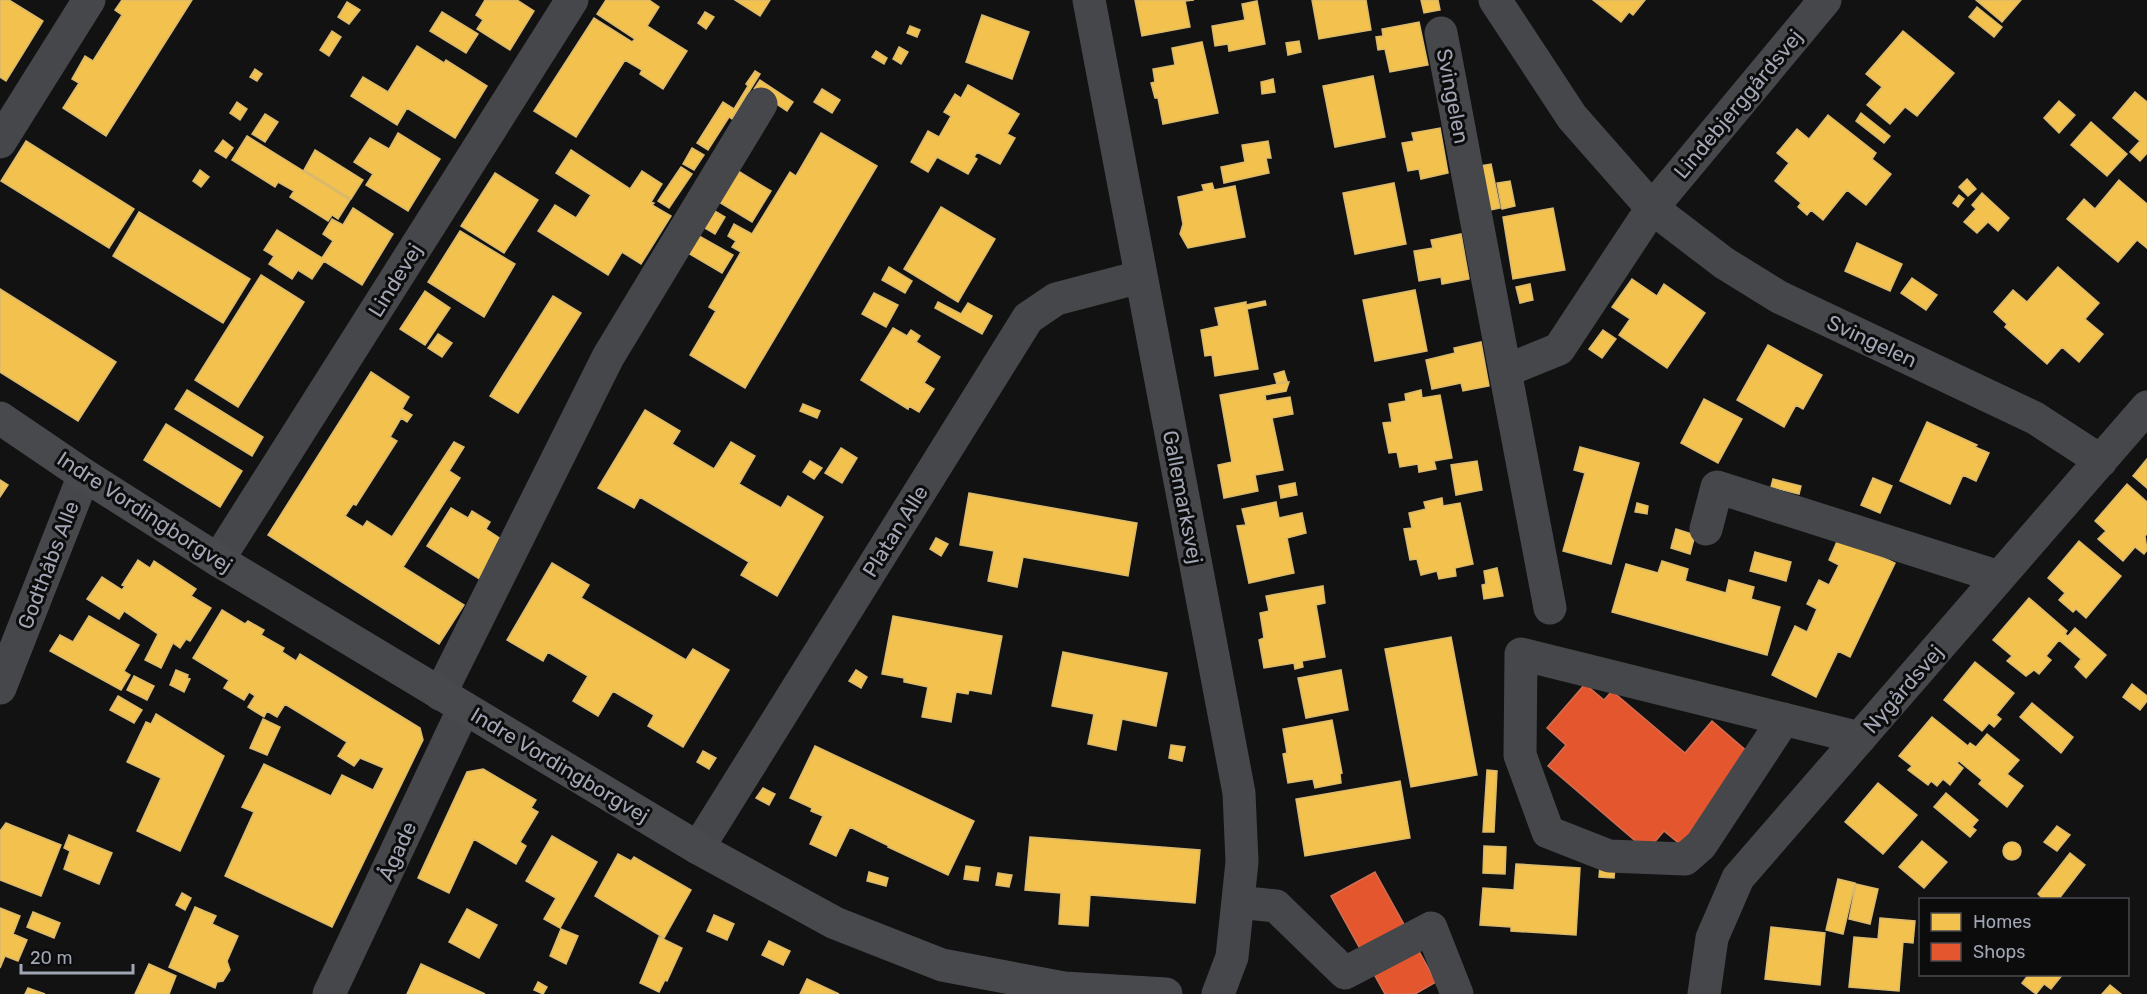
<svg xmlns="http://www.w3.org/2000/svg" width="2147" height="994" font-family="Rubik,sans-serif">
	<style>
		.homes { fill: #f2c14e; stroke: #dab96d; stroke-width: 1.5 }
		.shops { fill: #e4572e; stroke: #d06f56; stroke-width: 1.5 }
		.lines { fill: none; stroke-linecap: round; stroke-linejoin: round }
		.minor { stroke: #46474b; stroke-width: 33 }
		.major { stroke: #48494d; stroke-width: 33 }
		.labels { text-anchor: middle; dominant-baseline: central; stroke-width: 6; stroke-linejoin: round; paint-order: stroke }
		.street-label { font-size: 21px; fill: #a1a6b4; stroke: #0c0c0d }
	</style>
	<rect width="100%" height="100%" fill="#121212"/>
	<path class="homes" d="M 0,0 L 9,0 L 43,21 L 6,81 L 0,77 Z
		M 122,0 L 192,0 L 106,136 L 63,108 L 79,83 L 72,79 L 85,56 L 93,61 L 122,15 L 115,10 Z
		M 485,0 L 517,0 L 534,11 L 510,50 L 477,29 L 483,20 L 476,15 Z
		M 606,0 L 649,0 L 659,7 L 647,26 L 687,51 L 663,89 L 640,74 L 642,70 L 625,60 L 576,137 L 534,111 L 594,18 L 632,42 L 635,39 L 597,14 Z
		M 735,0 L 770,0 L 760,16 Z
		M 1135,0 L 1194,0 L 1185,1 L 1190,27 L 1142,36 Z
		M 1312,0 L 1366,0 L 1371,30 L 1319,39 Z
		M 1421,0 L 1438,0 L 1440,10 L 1424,13 Z
		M 1593,0 L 1645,0 L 1633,15 L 1629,12 L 1621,22 Z
		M 1976,0 L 2021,0 L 2002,22 Z
		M 1257,1 L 1265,44 L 1229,51 L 1228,44 L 1215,46 L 1212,26 L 1245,20 L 1242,4 Z
		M 347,2 L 360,10 L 349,24 L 338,17 Z
		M 1977,7 L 2002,27 L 1994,37 L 1969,17 Z
		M 442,12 L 478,34 L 466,53 L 430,31 Z
		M 705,12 L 714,17 L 706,29 L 698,23 Z
		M 982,15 L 1029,32 L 1012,79 L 966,62 Z
		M 1419,22 L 1428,65 L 1390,72 L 1385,49 L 1378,50 L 1376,37 L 1383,36 L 1382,29 Z
		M 910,26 L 920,30 L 917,37 L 907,33 Z
		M 332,31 L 341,37 L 329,56 L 320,50 Z
		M 1903,31 L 1954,73 L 1917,116 L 1905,107 L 1890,124 L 1867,105 L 1882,87 L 1866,74 Z
		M 1299,41 L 1301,52 L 1288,55 L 1286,43 Z
		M 1202,42 L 1218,113 L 1163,124 L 1158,98 L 1155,98 L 1151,83 L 1155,82 L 1153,69 L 1175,65 L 1172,48 Z
		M 417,46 L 444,63 L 446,60 L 487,86 L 455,138 L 407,108 L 397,125 L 351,96 L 363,77 L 388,92 Z
		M 899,47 L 908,52 L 901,64 L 893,59 Z
		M 876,51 L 887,58 L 884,64 L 872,57 Z
		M 255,69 L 262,74 L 257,81 L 250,77 Z
		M 755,71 L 760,74 L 732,119 L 729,117 L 708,150 L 697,143 L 723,102 L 734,109 L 748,86 L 746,84 Z
		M 1373,76 L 1385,137 L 1335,147 L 1323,86 Z
		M 1273,79 L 1275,92 L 1262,94 L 1261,82 Z
		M 760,80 L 793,102 L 787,111 L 754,89 Z
		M 968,85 L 1019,114 L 1007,134 L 1015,138 L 1000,164 L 977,152 L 974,157 L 977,159 L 968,174 L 937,157 L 928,172 L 911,162 L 928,131 L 939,137 L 951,116 L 944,112 L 955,94 L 961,98 Z
		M 822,89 L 840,100 L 832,113 L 814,102 Z
		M 2135,92 L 2147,102 L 2147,153 L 2140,161 L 2130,152 L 2140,141 L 2113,118 Z
		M 2059,101 L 2075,115 L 2059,133 L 2044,118 Z
		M 237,102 L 247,109 L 240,120 L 230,113 Z
		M 1861,113 L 1890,136 L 1884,143 L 1856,121 Z
		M 265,114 L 278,122 L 265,142 L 252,134 Z
		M 1828,115 L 1876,153 L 1872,159 L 1891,174 L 1866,205 L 1847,190 L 1823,220 L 1811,210 L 1807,215 L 1798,207 L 1801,203 L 1775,181 L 1789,163 L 1777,153 L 1797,129 L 1809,139 Z
		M 2091,122 L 2127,154 L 2107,176 L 2071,145 Z
		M 1440,128 L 1448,173 L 1421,179 L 1419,169 L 1408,171 L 1402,143 L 1414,141 L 1412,133 Z
		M 398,133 L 440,159 L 408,211 L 366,185 L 373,174 L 354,162 L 370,138 L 389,149 Z
		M 821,133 L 877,166 L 745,388 L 690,355 L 716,311 L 709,307 L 741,252 L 732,247 L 736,241 L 728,236 L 734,224 L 752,234 L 790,172 L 796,176 Z
		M 247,136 L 350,200 L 338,219 L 332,215 L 328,221 L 290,197 L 294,191 L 278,182 L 275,187 L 232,160 Z
		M 223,140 L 233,148 L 226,158 L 215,151 Z
		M 26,141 L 134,209 L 109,248 L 1,181 Z
		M 1268,141 L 1271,158 L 1266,158 L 1269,173 L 1224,183 L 1221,167 L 1245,162 L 1242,145 Z
		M 692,148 L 704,155 L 694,170 L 683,164 Z
		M 315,150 L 363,180 L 351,199 L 304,170 Z
		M 571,150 L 630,189 L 642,171 L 662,184 L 651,202 L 654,203 L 652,205 L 671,216 L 641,264 L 622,252 L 608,275 L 538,231 L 555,205 L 576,218 L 591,195 L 556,173 Z
		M 1491,164 L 1500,208 L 1481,212 L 1473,167 Z
		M 681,167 L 692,174 L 669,208 L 658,201 Z
		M 200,170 L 209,177 L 201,187 L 193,181 Z
		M 738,171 L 771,191 L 752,222 L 719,202 Z
		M 495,173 L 538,200 L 504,253 L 461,226 Z
		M 1967,179 L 1976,189 L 1968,196 L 1959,187 Z
		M 2119,180 L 2147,204 L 2147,248 L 2137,240 L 2118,262 L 2067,219 L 2084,199 L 2095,209 Z
		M 1510,181 L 1515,206 L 1502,209 L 1497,183 Z
		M 1212,183 L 1214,190 L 1235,186 L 1245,237 L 1188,248 L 1180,234 L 1183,224 L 1178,197 L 1204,191 L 1202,185 Z
		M 1394,183 L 1406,244 L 1355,254 L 1343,193 Z
		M 1982,193 L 2009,218 L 1998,231 L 1988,222 L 1977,233 L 1964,222 L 1976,209 L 1972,205 Z
		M 1959,195 L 1964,199 L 1958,207 L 1953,203 Z
		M 941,207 L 995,239 L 958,302 L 904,269 Z
		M 353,208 L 393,234 L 362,285 L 324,261 L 312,279 L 298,270 L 292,279 L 269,264 L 274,256 L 264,250 L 277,230 L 322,258 L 333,241 L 323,234 L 332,219 L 343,225 Z
		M 1553,208 L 1565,270 L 1513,279 L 1503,217 Z
		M 713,210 L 725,217 L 715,234 L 703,227 Z
		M 139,212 L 250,279 L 223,323 L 113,256 Z
		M 460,231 L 515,264 L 484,317 L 428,282 Z
		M 1461,234 L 1469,279 L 1442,284 L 1441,277 L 1419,281 L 1414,251 L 1433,248 L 1431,240 Z
		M 699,236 L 733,255 L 722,273 L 688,253 Z
		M 1857,243 L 1902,264 L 1890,291 L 1845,271 Z
		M 889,267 L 912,281 L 905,293 L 882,280 Z
		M 2058,267 L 2099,303 L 2085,319 L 2103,334 L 2079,362 L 2062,347 L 2047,364 L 2005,327 L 2007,324 L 1994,312 L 2013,290 L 2027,302 Z
		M 261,275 L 304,302 L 238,407 L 195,380 Z
		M 1912,278 L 1937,295 L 1926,310 L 1901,293 Z
		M 1632,279 L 1657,296 L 1664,284 L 1705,313 L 1667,368 L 1619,335 L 1630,319 L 1612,307 Z
		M 1530,284 L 1533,300 L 1520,303 L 1516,287 Z
		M 0,289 L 116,362 L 78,421 L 0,372 Z
		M 1415,290 L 1427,351 L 1375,361 L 1363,300 Z
		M 425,291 L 450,308 L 425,345 L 400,329 Z
		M 874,293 L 898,305 L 886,327 L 862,314 Z
		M 553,296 L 581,313 L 518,413 L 490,396 Z
		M 1265,301 L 1266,305 L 1247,309 L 1258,369 L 1215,376 L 1212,355 L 1205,356 L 1201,330 L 1219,326 L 1215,308 L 1246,302 L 1246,305 Z
		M 938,302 L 961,314 L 968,303 L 992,316 L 982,334 L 935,308 Z
		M 893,328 L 907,336 L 911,330 L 920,336 L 916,342 L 940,357 L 924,383 L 934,389 L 919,412 L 909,406 L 908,409 L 861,380 Z
		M 1603,330 L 1616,339 L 1602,358 L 1589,349 Z
		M 438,334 L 452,343 L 442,357 L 428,348 Z
		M 1481,342 L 1489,386 L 1463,391 L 1461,383 L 1432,389 L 1426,360 L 1455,353 L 1454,348 Z
		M 1768,345 L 1822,375 L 1803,409 L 1796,405 L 1784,427 L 1737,400 Z
		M 1284,371 L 1287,381 L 1277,384 L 1274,374 Z
		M 371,372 L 409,397 L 402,409 L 412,415 L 407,422 L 401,418 L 390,437 L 397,441 L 356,505 L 353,504 L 345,516 L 363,527 L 367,521 L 392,537 L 454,442 L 464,447 L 449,471 L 460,478 L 403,567 L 464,605 L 439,644 L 268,535 Z
		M 1289,382 L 1286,391 L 1265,395 L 1266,401 L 1290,397 L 1293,414 L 1272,418 L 1283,470 L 1255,475 L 1258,491 L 1224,498 L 1218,465 L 1232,462 L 1220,395 Z
		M 187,390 L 263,437 L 252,456 L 175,409 Z
		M 1421,390 L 1422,398 L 1440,395 L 1452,458 L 1434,461 L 1436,469 L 1419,472 L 1418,464 L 1400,467 L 1397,452 L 1389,453 L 1383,423 L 1392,422 L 1389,404 L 1406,401 L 1405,394 Z
		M 1704,399 L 1742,419 L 1718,463 L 1681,443 Z
		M 803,404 L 820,411 L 817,418 L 800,411 Z
		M 645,410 L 680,431 L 672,444 L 714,469 L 731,442 L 755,456 L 739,484 L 781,508 L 788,496 L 823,517 L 777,596 L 741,575 L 749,562 L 640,497 L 634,508 L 598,488 Z
		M 1927,422 L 1977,445 L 1975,447 L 1989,453 L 1976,481 L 1963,475 L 1950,504 L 1900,481 Z
		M 166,424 L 242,471 L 220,507 L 144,460 Z
		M 1580,447 L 1639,463 L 1611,564 L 1563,551 L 1585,473 L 1574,470 Z
		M 841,448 L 857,458 L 842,483 L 825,473 Z
		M 2147,459 L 2147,488 L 2133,476 Z
		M 810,461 L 822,468 L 814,479 L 803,472 Z
		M 1477,461 L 1482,490 L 1456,495 L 1451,465 Z
		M 1873,478 L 1892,486 L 1880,513 L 1861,505 Z
		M 1773,479 L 1801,486 L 1799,494 L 1771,487 Z
		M 0,480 L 8,485 L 0,497 Z
		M 1295,483 L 1297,495 L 1281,498 L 1279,486 Z
		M 2127,484 L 2147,502 L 2147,534 L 2145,536 L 2147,550 L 2144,554 L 2135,547 L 2123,561 L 2098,539 L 2106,531 L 2095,521 Z
		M 969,493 L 1137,523 L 1128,576 L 1023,557 L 1017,587 L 988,581 L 994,551 L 960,545 Z
		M 1442,498 L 1443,506 L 1460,503 L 1473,564 L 1455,568 L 1456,576 L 1439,579 L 1437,571 L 1421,575 L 1417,559 L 1410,560 L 1404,529 L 1412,528 L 1409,513 L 1426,509 L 1424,502 Z
		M 1276,502 L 1279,518 L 1302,513 L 1306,533 L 1287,538 L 1294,573 L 1249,583 L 1237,526 L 1246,525 L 1242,509 Z
		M 1637,503 L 1648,506 L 1647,514 L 1635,512 Z
		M 451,508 L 468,518 L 472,511 L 490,522 L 486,529 L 504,541 L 481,580 L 427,546 Z
		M 1676,529 L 1695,535 L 1690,554 L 1671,548 Z
		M 1839,537 L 1895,563 L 1850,657 L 1838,651 L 1816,697 L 1772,675 L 1795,626 L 1807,632 L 1817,609 L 1807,604 L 1819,580 L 1829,585 L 1839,565 L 1829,560 Z
		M 936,538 L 948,544 L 941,556 L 930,549 Z
		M 2079,541 L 2121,576 L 2086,618 L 2076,609 L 2073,612 L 2059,600 L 2065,593 L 2048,578 Z
		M 1755,552 L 1791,562 L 1786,581 L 1750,571 Z
		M 138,560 L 150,568 L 154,561 L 196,589 L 191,596 L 211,608 L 190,641 L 186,639 L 180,648 L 173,643 L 161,668 L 145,660 L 158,634 L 124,611 L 119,619 L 87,599 L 102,577 L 122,590 L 125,586 L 122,585 Z
		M 1662,561 L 1688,569 L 1685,581 L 1726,593 L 1729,580 L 1754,587 L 1751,599 L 1780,607 L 1767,655 L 1612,612 L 1626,564 L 1658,573 Z
		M 552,563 L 589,585 L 581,598 L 686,660 L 693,649 L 729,670 L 683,747 L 648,726 L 654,715 L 613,691 L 598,716 L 573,701 L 588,676 L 548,652 L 543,661 L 507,640 Z
		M 1497,568 L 1503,596 L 1484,599 L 1482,585 L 1486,584 L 1484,571 Z
		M 1323,586 L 1325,603 L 1316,605 L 1325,657 L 1302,661 L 1303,667 L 1295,669 L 1294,663 L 1264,668 L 1259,640 L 1264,638 L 1260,613 L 1269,611 L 1266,596 Z
		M 2029,598 L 2067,631 L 2065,634 L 2068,636 L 2075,628 L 2106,655 L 2086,678 L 2075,667 L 2081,659 L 2059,640 L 2046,656 L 2051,660 L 2039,674 L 2034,670 L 2026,676 L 2007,661 L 2012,656 L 1993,640 Z
		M 222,610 L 245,624 L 248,621 L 264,630 L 261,635 L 284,648 L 282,652 L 296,661 L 300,654 L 420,728 L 423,740 L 332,927 L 225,876 L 254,812 L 242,807 L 264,764 L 331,796 L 342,775 L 373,790 L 384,768 L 360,758 L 354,766 L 338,756 L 347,742 L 285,704 L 277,717 L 267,711 L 264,717 L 248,707 L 255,696 L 249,692 L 244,700 L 224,688 L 229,680 L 193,658 Z
		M 89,616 L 139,645 L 124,671 L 130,675 L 121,690 L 50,651 L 60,635 L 73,642 Z
		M 893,616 L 1002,636 L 991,694 L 969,690 L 968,694 L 956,692 L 951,722 L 922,717 L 928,687 L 904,682 L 904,678 L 882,674 Z
		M 1451,637 L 1477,775 L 1411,787 L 1385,649 Z
		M 1063,652 L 1167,673 L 1156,726 L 1122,719 L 1116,750 L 1088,744 L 1094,714 L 1052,706 Z
		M 1975,662 L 2014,693 L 1996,715 L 2001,719 L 1994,727 L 1989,723 L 1982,731 L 1944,700 Z
		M 176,670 L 188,675 L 187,678 L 190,679 L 184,692 L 170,685 Z
		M 856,670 L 867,677 L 861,688 L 849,681 Z
		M 1341,670 L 1348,710 L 1306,718 L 1298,678 Z
		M 134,676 L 154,686 L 147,700 L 127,690 Z
		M 2132,684 L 2147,696 L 2147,701 L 2140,710 L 2123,697 Z
		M 118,696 L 142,710 L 134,723 L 110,710 Z
		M 2032,703 L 2073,737 L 2061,753 L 2020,717 Z
		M 156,714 L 224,756 L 180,851 L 137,831 L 161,778 L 127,762 L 146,722 L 151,724 Z
		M 1932,717 L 1968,746 L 1970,743 L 1976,747 L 1987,734 L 2019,760 L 2007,774 L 2023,786 L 2007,807 L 1979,784 L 1982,780 L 1959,761 L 1957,763 L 1963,768 L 1950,785 L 1943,779 L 1937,786 L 1931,781 L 1928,785 L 1908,770 L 1912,766 L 1899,756 Z
		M 263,719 L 280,727 L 267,755 L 250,748 Z
		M 1332,720 L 1342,773 L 1340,774 L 1341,783 L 1315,788 L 1313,779 L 1288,783 L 1283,754 L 1287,753 L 1283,729 Z
		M 1171,745 L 1185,747 L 1182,761 L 1169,758 Z
		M 815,746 L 974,821 L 948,875 L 888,847 L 889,846 L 850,827 L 836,856 L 810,844 L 823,816 L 811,811 L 812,808 L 790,798 Z
		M 703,751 L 716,758 L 709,769 L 697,762 Z
		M 483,769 L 536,800 L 531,808 L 538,812 L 520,842 L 526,846 L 516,864 L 474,839 L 449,893 L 418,878 L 467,772 Z
		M 1487,770 L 1497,771 L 1494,832 L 1483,832 Z
		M 1400,781 L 1410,838 L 1305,856 L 1296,799 Z
		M 1878,783 L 1917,815 L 1883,854 L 1845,822 Z
		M 763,788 L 775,794 L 769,805 L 756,798 Z
		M 1946,793 L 1978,820 L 1972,827 L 1976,830 L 1970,837 L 1934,807 Z
		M 6,823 L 61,845 L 41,896 L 0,880 L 0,831 Z
		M 2057,826 L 2070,835 L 2057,851 L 2044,842 Z
		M 69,835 L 112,853 L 99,884 L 64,869 L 70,851 L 64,848 Z
		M 552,836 L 597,862 L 560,928 L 544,919 L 556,898 L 526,881 Z
		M 1030,837 L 1200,850 L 1195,903 L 1090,895 L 1088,926 L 1059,924 L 1061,893 L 1025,890 Z
		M 1922,841 L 1947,862 L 1924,888 L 1899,867 Z
		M2003 851a9 9 0 1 1 18 0a9 9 0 1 1-18 0Z
		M 1484,846 L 1506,847 L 1505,874 L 1483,873 Z
		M 2070,853 L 2085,865 L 2058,900 L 2044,900 L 2038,894 Z
		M 618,854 L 631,861 L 634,857 L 691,890 L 664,938 L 595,896 Z
		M 1516,864 L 1580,868 L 1576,935 L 1511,931 L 1511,927 L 1480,925 L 1483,888 L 1514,890 Z
		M 966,866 L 980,868 L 978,881 L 964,879 Z
		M 1600,866 L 1615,867 L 1614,878 L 1599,877 Z
		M 869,872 L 888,878 L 886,886 L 867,881 Z
		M 998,873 L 1012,875 L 1009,887 L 996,885 Z
		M 1838,879 L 1855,883 L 1843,934 L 1826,930 Z
		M 1856,884 L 1878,889 L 1870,924 L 1849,919 Z
		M 182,893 L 191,898 L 185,910 L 176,905 Z
		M 195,907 L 216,916 L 212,924 L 238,936 L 227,961 L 230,970 L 223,981 L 217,982 L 215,988 L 169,967 Z
		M 0,908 L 20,916 L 13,934 L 27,940 L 18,961 L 5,956 L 0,968 Z
		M 467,909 L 497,925 L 479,958 L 449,942 Z
		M 33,912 L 60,923 L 54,938 L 27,927 Z
		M 714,915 L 734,924 L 727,940 L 707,931 Z
		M 1880,918 L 1915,921 L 1913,943 L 1903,942 L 1899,991 L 1849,987 L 1854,937 L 1878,939 Z
		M 1771,927 L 1825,933 L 1820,985 L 1765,979 Z
		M 561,929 L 578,936 L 566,964 L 550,956 Z
		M 659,937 L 682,948 L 667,981 L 665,980 L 659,992 L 640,983 Z
		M 769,941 L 790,951 L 783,965 L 762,955 Z
		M 149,964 L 176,976 L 169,994 L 135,994 Z
		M 421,964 L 485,994 L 407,994 Z
		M 2029,974 L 2063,974 L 2051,989 L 2044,984 L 2036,994 L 2022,983 Z
		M 807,979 L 839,994 L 800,994 Z
		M 538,982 L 547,987 L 543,994 L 534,990 Z
		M 2110,985 L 2121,994 L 2102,994 Z
		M 28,988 L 45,994 L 25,994 Z"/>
	<path class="shops" d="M 1585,684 L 1604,700 L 1612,691 L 1685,753 L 1712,721 L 1755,758 L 1681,845 L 1664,831 L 1647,851 L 1548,766 L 1566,745 L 1547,728 Z
		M 1375,872 L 1436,982 L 1415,994 L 1385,994 L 1331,896 Z"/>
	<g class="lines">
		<path class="minor" d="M 1089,0 L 1239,793 L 1242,862 L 1232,957 L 1218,994
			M 1495,0 L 1572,117 L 1652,208 L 1724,263 L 1779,297 L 2035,418 L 2101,461
			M 1441,33 L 1550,608
			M 0,142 L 89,0
			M 1505,371 L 1559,349 L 1652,208 L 1825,0
			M 1706,529 L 1717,487 L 1999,577
			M 218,560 L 572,0
			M 0,688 L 84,475
			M 440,694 L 608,357 L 761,104
			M 1784,719 L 1701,845 L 1685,859 L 1609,856 L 1548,832 L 1520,755 L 1521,654 L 1860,738
			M 698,848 L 1028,318 L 1056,299 L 1140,277
			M 1238,902 L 1276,906 L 1345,973 L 1431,928 L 1457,994
			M 329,994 L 464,708
			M 1704,994 L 1712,938 L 1738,878 L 2147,407"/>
		<path class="major" d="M 0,418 L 84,475 L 218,560 L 698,848 L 835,923 L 942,965 L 1064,988 L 1166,994"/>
	</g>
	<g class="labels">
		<g class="street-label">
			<text transform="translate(1453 96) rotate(79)">Svingelen</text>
			<text transform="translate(1738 104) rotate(-50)">Lindebjerggårdsvej</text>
			<text transform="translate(395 280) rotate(-58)">Lindevej</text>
			<text transform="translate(1872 341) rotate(25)">Svingelen</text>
			<text transform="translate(1183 497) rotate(79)">Gallemarksvej</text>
			<text transform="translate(145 512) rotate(33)">Indre Vordingborgvej</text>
			<text transform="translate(895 531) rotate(-58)">Platan Alle</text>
			<text transform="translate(48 565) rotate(-69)">Godthåbs Alle</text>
			<text transform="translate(1903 689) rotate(-49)">Nygårdsvej</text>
			<text transform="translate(560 765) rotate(31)">Indre Vordingborgvej</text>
			<text transform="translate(397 851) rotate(-65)">Ågade</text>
		</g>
	</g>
	<rect x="1919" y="898" width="210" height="78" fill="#0c0c0d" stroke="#484a50" stroke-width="1.5"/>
	<rect x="1931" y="913" width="30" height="18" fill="#f2c14e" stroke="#484a50" stroke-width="1.5"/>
	<text x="1973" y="928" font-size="18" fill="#a1a6b4">Homes</text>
	<rect x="1931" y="943" width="30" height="18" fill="#e4572e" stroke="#484a50" stroke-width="1.5"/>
	<text x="1973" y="958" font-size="18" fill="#a1a6b4">Shops</text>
	<path d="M21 964v9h112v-9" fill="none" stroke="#a1a6b4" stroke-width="3"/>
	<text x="30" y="964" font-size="18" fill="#a1a6b4" stroke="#0c0c0d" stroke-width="4.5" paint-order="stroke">20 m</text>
</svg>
